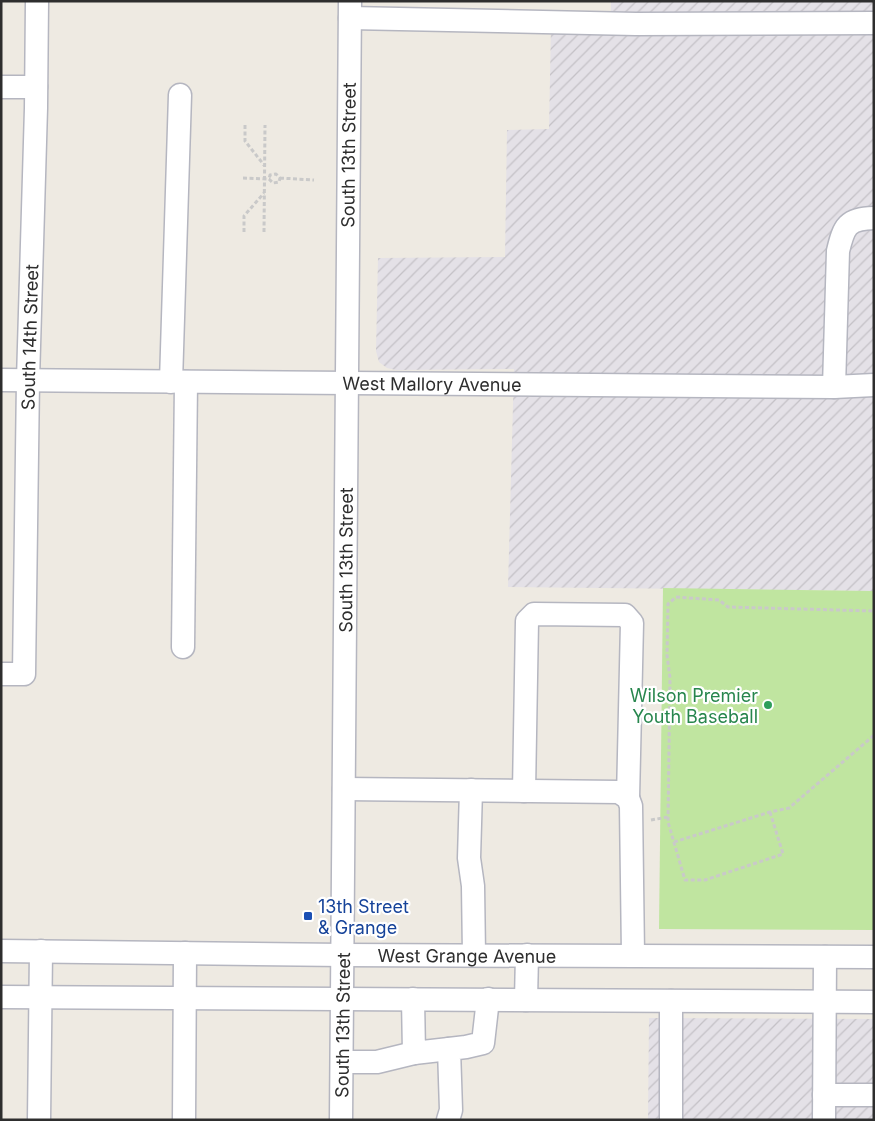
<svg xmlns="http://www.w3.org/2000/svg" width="875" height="1121" font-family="Inter,sans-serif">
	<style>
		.industrial { fill: url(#industrial-furrows) }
		.pitch { fill: #c0e5a0 }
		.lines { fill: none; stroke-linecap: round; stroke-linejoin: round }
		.minor-casing { stroke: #b5b6c0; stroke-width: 25 }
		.path { stroke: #c9c9c9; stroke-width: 3; stroke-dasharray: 4 2.5; stroke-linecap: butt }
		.minor { stroke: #fff; stroke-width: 22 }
		.leisure-dot { fill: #2e9e5b; stroke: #fff; stroke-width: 2 }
		.transit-dot { fill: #1a4fb4; stroke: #fff; stroke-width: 2 }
		.labels { text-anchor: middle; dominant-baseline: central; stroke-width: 4.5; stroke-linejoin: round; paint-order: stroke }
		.street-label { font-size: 18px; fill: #2e2e2e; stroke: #fff }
		.leisure-label { font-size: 18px; fill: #27864d; stroke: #fff; text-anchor: end }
		.transit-label { font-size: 18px; fill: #164399; stroke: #fff; text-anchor: start }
	</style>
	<defs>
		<pattern id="industrial-furrows" width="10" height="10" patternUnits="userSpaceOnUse" patternTransform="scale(1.25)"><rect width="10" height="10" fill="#e4e1e7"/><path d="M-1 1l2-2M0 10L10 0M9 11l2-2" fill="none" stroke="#c4c1c6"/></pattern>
	</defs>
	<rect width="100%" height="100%" fill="#eeeae2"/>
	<path class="industrial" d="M 611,1 L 874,1 L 874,591 L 508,587 L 514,369 L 396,370 L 387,368 L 379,362 L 376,351 L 378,258 L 505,257 L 507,130 L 549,129 L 551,27 L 611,30 Z
		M 649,1018 L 874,1019 L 874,1120 L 648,1120 Z"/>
	<path class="pitch" d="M 663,588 L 874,591 L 874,930 L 659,929 Z"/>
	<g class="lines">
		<defs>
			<g id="minor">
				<path d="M 350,18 L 636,24 L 874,23"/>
				<path d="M 1,87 L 36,87"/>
				<path id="s1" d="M 1,380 L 834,387 L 874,385"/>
				<path d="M 171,382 L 180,95"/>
				<path d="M 834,387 L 838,251 C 844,226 847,219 874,218"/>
				<path d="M 183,647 L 186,382"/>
				<path id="s2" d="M 1,674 L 24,674 L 28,380 L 36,108 L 37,1"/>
				<path d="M 344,789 L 619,792 L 628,798 L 631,806 L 633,955"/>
				<path d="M 471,790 L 469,858 L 473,886 L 474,955"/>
				<path d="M 524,791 L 527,621 L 534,614 L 625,615 L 632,623 L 628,798"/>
				<path id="s3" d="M 1,951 L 344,955 L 874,957"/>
				<path d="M 1,997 L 874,1002"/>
				<path d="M 413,999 L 414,1053 L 449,1049"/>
				<path d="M 526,1000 L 527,955"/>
				<path d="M 342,1062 L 377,1062 L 414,1053"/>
				<path d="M 824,1095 L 874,1095"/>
				<path d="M 39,1120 L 41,951"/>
				<path d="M 184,1120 L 185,953"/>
				<path id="s4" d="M 341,1120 C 347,747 344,374 350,1"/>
				<path d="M 448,1120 L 451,1110 L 449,1049 L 466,1047 L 483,1043 L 488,999"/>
				<path d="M 671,1120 L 671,1001"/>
				<path d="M 824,1120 L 825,957"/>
			</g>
		</defs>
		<use href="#minor" class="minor-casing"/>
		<path class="path" d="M 245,125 L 245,141 L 264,165
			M 243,178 L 269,179 L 273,183 L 279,182 L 280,178 L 276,174 L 270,175 L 269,179
			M 280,178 L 314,180
			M 244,232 L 244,216 L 264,193
			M 264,232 L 265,125
			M 770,812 L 783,854 L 705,880 L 685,880 L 668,822 L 670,678 L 667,655 L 668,604 L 676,597 L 719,600 L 728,607 L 874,611
			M 651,820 L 668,817
			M 674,842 L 770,812 L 789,808 L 872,737 L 874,734"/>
		<use href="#minor" class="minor"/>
	</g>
	<circle class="leisure-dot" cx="768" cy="705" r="5"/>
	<rect class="transit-dot" x="303" y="911" width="10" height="10" rx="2.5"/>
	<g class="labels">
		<g class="street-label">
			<text stroke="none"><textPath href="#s4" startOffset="965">South 13th Street</textPath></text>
			<text stroke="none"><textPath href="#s2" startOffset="360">South 14th Street</textPath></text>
			<text stroke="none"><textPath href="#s1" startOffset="431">West Mallory Avenue</textPath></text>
			<text stroke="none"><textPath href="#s4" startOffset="560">South 13th Street</textPath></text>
			<text stroke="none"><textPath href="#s3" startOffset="466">West Grange Avenue</textPath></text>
			<text stroke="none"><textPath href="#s4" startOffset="95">South 13th Street</textPath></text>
		</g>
		<g class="leisure-label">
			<text x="758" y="695">Wilson Premier<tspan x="758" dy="21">Youth Baseball</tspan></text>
		</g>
		<g class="transit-label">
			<text x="318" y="906">13th Street<tspan x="318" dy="21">&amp; Grange</tspan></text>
		</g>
	</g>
	<rect width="875" height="1121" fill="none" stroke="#2e2e2e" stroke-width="5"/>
</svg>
